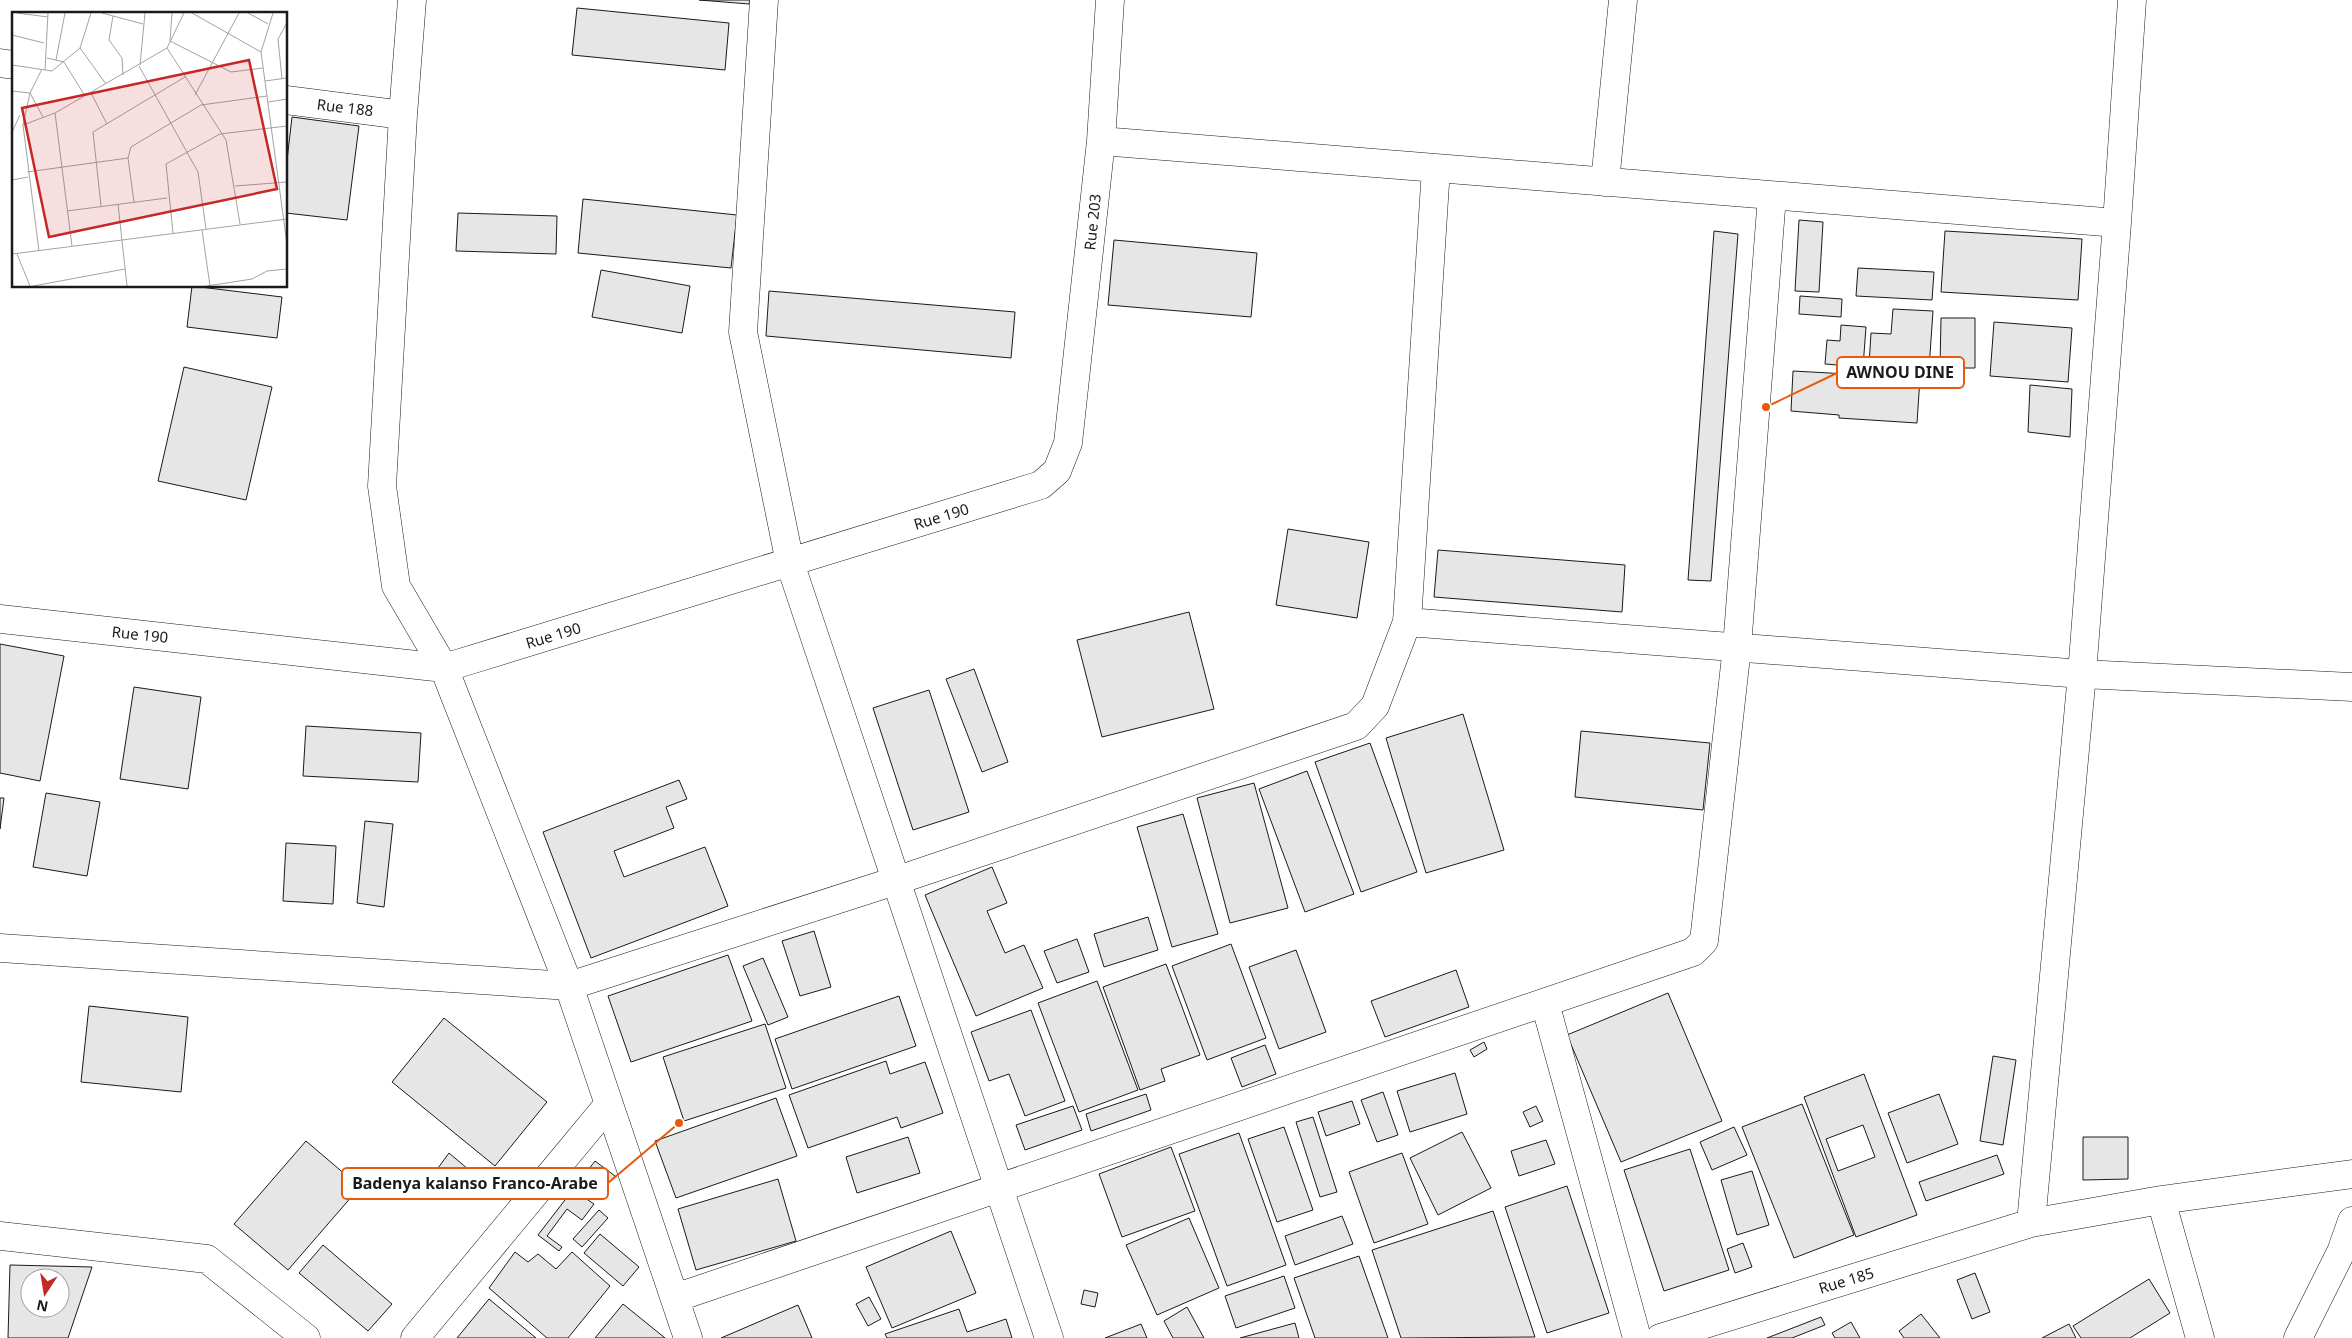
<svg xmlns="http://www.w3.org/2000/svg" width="2352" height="1338" font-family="'Noto Sans',sans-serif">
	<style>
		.building { fill: #e6e6e6; stroke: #1a1a1a; fill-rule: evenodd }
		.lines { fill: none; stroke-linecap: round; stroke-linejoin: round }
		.street-casing { stroke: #1a1a1a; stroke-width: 29 }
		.street { stroke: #fff; stroke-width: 28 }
		.labels { text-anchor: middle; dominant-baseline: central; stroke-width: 4; stroke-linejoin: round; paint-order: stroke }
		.street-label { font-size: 15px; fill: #1a1a1a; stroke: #fff }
		.inset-road { fill: none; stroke: #a3a3a3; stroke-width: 1 }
		.view { fill: #c62828; fill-opacity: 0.15; stroke: #c62828; stroke-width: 2.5 }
		.inset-edge { fill: none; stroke: #1a1a1a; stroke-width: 2.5 }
		.leader { fill: none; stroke: #e8590c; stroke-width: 2 }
		.callout-dot { fill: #e8590c; stroke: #fff; stroke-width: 2 }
		.callout { fill: #fff; stroke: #e8590c; stroke-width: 2 }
		.callout-label { font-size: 16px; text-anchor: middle; font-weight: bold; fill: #1a1a1a }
	</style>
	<rect width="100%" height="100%" fill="#fff"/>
	<path class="building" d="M 699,0 L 750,0 L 749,4 Z
		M 577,8 L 729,23 L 725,70 L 572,55 Z
		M 292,117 L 359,126 L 347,220 L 286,213 L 286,169 Z
		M 583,199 L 737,215 L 731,268 L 578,253 Z
		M 458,213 L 557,216 L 556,254 L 456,251 Z
		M 1799,220 L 1823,222 L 1819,292 L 1795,291 Z
		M 1714,231 L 1738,234 L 1711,581 L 1688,580 Z
		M 1945,231 L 2082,239 L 2078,300 L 1941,292 Z
		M 1114,240 L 1257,253 L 1251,317 L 1108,305 Z
		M 1858,268 L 1934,272 L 1932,300 L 1856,296 Z
		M 601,270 L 690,286 L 682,333 L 592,317 Z
		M 192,286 L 282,297 L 277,338 L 187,327 Z
		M 769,291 L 1015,312 L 1011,358 L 766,336 Z
		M 1800,296 L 1842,299 L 1841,317 L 1799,314 Z
		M 1893,309 L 1933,311 L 1929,369 L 1869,365 L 1871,333 L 1891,334 Z
		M 1941,318 L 1975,318 L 1975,368 L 1940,368 Z
		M 1994,322 L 2072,328 L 2068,382 L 1990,376 Z
		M 1841,325 L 1866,327 L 1863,367 L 1825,364 L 1827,340 L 1840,341 Z
		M 184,367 L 272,387 L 246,500 L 158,481 Z
		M 1793,371 L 1920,378 L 1917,423 L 1839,418 L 1839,415 L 1791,411 Z
		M 2030,385 L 2072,389 L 2070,437 L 2028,432 Z
		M 1288,529 L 1369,542 L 1357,618 L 1276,605 Z
		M 1438,550 L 1625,565 L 1622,612 L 1434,597 Z
		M 1189,612 L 1214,709 L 1102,737 L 1077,640 Z
		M 0,644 L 64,656 L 40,781 L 0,773 Z
		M 974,669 L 1008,762 L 982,772 L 946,679 Z
		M 134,687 L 201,697 L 188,789 L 120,779 Z
		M 929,690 L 969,812 L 913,830 L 873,708 Z
		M 1463,714 L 1504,850 L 1426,873 L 1386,738 Z
		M 306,726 L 421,733 L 418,782 L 303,776 Z
		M 1581,731 L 1710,743 L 1703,810 L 1575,797 Z
		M 1370,743 L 1417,872 L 1361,892 L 1315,762 Z
		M 1307,771 L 1354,894 L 1305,912 L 1259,789 Z
		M 679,780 L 687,799 L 666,807 L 674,828 L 614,851 L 624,877 L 705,847 L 728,906 L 591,958 L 543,832 Z
		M 1254,783 L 1288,908 L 1230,923 L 1197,798 Z
		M 46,793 L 100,802 L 87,876 L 33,867 Z
		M 0,798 L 4,798 L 0,829 Z
		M 1183,814 L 1218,934 L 1172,947 L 1137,827 Z
		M 365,821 L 393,824 L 384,907 L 357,903 Z
		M 286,843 L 336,846 L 333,904 L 283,901 Z
		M 992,867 L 1007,903 L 987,911 L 1005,953 L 1024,945 L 1043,988 L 976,1016 L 925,895 Z
		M 1148,917 L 1158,950 L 1104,967 L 1094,934 Z
		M 814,931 L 831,987 L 800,996 L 782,941 Z
		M 1077,939 L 1089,972 L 1057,983 L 1044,951 Z
		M 1231,944 L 1266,1038 L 1207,1060 L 1172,966 Z
		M 1296,950 L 1326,1032 L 1279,1049 L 1249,967 Z
		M 728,955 L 752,1021 L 631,1062 L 608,996 Z
		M 763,958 L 788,1017 L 768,1025 L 743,966 Z
		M 1166,964 L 1200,1055 L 1161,1069 L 1165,1081 L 1140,1090 L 1103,987 Z
		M 1456,970 L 1469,1007 L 1385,1037 L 1371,1001 Z
		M 1097,981 L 1138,1090 L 1079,1112 L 1038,1003 Z
		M 1668,993 L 1722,1121 L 1621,1162 L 1567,1035 Z
		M 899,996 L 916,1046 L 792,1089 L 775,1039 Z
		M 89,1006 L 188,1017 L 181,1092 L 81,1082 Z
		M 1031,1010 L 1065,1101 L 1025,1116 L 1009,1074 L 989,1081 L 971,1032 Z
		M 444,1018 L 547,1102 L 495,1166 L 392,1082 Z
		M 765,1024 L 786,1088 L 684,1121 L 663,1057 Z
		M 1484,1042 L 1487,1049 L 1474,1057 L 1470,1050 Z
		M 1265,1045 L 1276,1074 L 1242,1087 L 1231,1058 Z
		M 1993,1056 L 2016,1060 L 2003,1145 L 1980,1141 Z
		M 886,1061 L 890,1074 L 925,1062 L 943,1113 L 901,1128 L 897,1117 L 808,1148 L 789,1095 Z
		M 1455,1073 L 1467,1114 L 1410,1132 L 1397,1091 Z
		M 1864,1074 L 1917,1215 L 1856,1237 L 1804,1097 ZM 1863,1125 L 1875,1157 L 1838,1171 L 1826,1139 Z
		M 1383,1092 L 1398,1135 L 1377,1142 L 1361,1100 Z
		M 1146,1094 L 1151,1110 L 1091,1131 L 1086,1114 Z
		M 1939,1094 L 1958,1144 L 1907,1163 L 1888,1113 Z
		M 776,1098 L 797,1156 L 676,1198 L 655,1141 Z
		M 1352,1101 L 1360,1124 L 1326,1136 L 1318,1112 Z
		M 1802,1104 L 1854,1235 L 1794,1258 L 1742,1127 Z
		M 1073,1106 L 1082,1130 L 1025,1150 L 1016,1125 Z
		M 1536,1106 L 1543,1121 L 1530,1127 L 1523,1112 Z
		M 1313,1117 L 1337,1192 L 1320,1197 L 1296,1122 Z
		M 1284,1127 L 1313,1210 L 1277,1222 L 1248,1139 Z
		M 1734,1127 L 1747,1155 L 1712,1170 L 1700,1142 Z
		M 1462,1132 L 1491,1188 L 1438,1215 L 1410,1158 Z
		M 1239,1133 L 1286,1265 L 1227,1286 L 1179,1154 Z
		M 908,1137 L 920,1173 L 857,1193 L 846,1157 Z
		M 2083,1137 L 2128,1137 L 2128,1179 L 2083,1180 Z
		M 1546,1140 L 1555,1164 L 1519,1176 L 1511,1151 Z
		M 306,1141 L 360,1187 L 288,1270 L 234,1224 Z
		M 1171,1147 L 1195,1211 L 1122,1237 L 1099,1174 Z
		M 1690,1149 L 1729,1270 L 1664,1291 L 1624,1170 Z
		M 449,1153 L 481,1180 L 469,1194 L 438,1168 Z
		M 1402,1153 L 1428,1224 L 1374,1243 L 1349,1172 Z
		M 1997,1155 L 2004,1174 L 1926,1201 L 1919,1182 Z
		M 595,1161 L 615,1176 L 610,1182 L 599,1174 L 582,1196 L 594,1204 L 582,1220 L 567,1209 L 547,1236 L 562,1247 L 559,1251 L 538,1235 Z
		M 1752,1171 L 1769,1225 L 1737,1235 L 1721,1180 Z
		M 778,1179 L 796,1241 L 696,1270 L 678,1209 Z
		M 1567,1186 L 1609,1313 L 1547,1333 L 1505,1207 Z
		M 599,1210 L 608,1218 L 582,1247 L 573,1239 Z
		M 1493,1211 L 1535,1337 L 1401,1338 L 1372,1250 Z
		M 1342,1216 L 1353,1244 L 1295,1265 L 1285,1236 Z
		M 1189,1218 L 1219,1288 L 1157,1315 L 1126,1245 Z
		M 951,1231 L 976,1293 L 892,1328 L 866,1267 Z
		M 600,1234 L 639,1267 L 623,1286 L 584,1253 Z
		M 1743,1243 L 1752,1267 L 1735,1273 L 1727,1249 Z
		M 323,1245 L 392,1304 L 368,1331 L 299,1273 Z
		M 515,1252 L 528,1262 L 538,1254 L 556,1269 L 572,1252 L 610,1286 L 568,1338 L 547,1338 L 489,1288 Z
		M 1359,1256 L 1388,1338 L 1315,1338 L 1294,1278 Z
		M 10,1265 L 92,1267 L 68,1338 L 8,1338 ZM 30,1278 L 60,1278 L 60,1308 L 30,1308 Z
		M 1975,1273 L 1990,1312 L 1972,1319 L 1957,1280 Z
		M 1284,1276 L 1295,1308 L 1236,1328 L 1225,1296 Z
		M 2149,1279 L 2170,1313 L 2130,1338 L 2081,1338 L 2073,1326 Z
		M 1084,1290 L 1098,1293 L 1095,1307 L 1081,1304 Z
		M 869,1297 L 881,1319 L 868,1326 L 856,1304 Z
		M 489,1299 L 536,1338 L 457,1338 Z
		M 623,1304 L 665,1338 L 595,1338 Z
		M 798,1305 L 812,1338 L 721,1338 Z
		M 1187,1307 L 1204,1338 L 1173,1338 L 1164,1321 Z
		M 959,1309 L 967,1332 L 1006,1319 L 1012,1338 L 887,1338 L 885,1334 Z
		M 1921,1314 L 1940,1338 L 1904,1338 L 1899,1331 Z
		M 1821,1317 L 1825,1325 L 1792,1338 L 1767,1338 Z
		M 1851,1322 L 1860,1338 L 1835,1338 L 1832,1333 Z
		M 1295,1323 L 1299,1338 L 1240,1338 Z
		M 1141,1324 L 1147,1338 L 1105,1338 Z
		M 2069,1324 L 2076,1338 L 2042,1338 Z"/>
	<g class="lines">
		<defs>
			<path id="street" d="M 412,0 L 403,115 L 382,486 L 396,586 L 444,668 L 569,986 L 688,1338
				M 764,0 L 743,332 L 790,563 L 1049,1338
				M 0,63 L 14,65
				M 286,100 L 403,115
				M 1101,141 L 2117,223
				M 1605,182 L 1623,0
				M 0,619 L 444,668 L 1041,485 L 1057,471 L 1068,443 L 1101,141 L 1110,0
				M 1407,622 L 2082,674 L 2352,687
				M 0,948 L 569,986 L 895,881 L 1356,726 L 1375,706 L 1407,622 L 1436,168
				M 1545,1003 L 1637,1338
				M 2161,1200 L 2200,1338
				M 2031,1223 L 2082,674 L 2117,223 L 2132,0
				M 0,1236 L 207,1259 L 306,1338
				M 675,1298 L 1693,952 L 1704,941 L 1737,647 L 1772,196
				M 415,1338 L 609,1104
				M 1660,1338 L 2031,1223 L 2161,1200 L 2352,1174
				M 2298,1338 L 2341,1252 L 2352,1221"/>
		</defs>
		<use href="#street" class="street-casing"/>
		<use href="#street" class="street"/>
	</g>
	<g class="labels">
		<g class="street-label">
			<text transform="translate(345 107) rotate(7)">Rue 188</text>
			<text transform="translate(1092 222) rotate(-84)">Rue 203</text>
			<text transform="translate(941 516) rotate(-17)">Rue 190</text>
			<text transform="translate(140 634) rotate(6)">Rue 190</text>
			<text transform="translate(553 635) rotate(-17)">Rue 190</text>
			<text transform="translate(1846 1280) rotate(-17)">Rue 185</text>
		</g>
	</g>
	<g transform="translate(12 12)">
		<rect width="275" height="275" fill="#fff"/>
		<path class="inset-road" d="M 5,1 L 36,5M 90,1 L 131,12M 160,1 L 158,29 L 219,60 L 251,56M 180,1 L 249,40M 236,1 L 256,12M 261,1 L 249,40 L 275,232M 101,4 L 97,28 L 110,46 L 111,63M 0,23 L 32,31M 68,36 L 94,72M 155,36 L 214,128 L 228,212M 35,46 L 52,50 L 73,84M 44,48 L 53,1M 0,53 L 40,59 L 68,36 L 79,1M 128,53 L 133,1M 127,54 L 186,160 L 194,217M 33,58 L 36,1M 270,67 L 266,27 L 275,11M 253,69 L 275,66M 0,79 L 18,81M 18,81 L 31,105M 79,81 L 95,112M 183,83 L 227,1M 256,90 L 275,87M 43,101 L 60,234M 11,113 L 43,101 L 155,36 L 172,1M 0,120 L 8,103M 15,160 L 116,146M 0,168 L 16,165M 223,174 L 275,170M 122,190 L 116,146 L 119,135 L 189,93 L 255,84M 106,192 L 115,274M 89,194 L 81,120 L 173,65M 55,199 L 155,186M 190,218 L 198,274M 161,221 L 154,152 L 208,122 L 275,114M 27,239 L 11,113 L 18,81 L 30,57M 0,242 L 275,207M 5,242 L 18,274M 21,274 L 113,257M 195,274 L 240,267 L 255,259 L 275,257"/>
		<path class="view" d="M 237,48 L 265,177 L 37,225 L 10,96 Z"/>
		<rect width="275" height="275" class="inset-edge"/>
	</g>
	<path class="leader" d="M1766 407L1837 373M679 1123L608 1183"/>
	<g class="callout-dot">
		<circle cx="1766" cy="407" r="5"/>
		<circle cx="679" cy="1123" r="5"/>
	</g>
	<g class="callout">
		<rect x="1837" y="357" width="127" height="31" rx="5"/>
		<rect x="342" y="1168" width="266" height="31" rx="5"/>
	</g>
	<g class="callout-label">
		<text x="1900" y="378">AWNOU DINE</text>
		<text x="475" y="1189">Badenya kalanso Franco-Arabe</text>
	</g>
	<g transform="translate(45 1293) rotate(192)"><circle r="24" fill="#ffffff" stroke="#a3a3a3"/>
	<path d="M0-4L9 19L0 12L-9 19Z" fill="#c62828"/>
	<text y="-8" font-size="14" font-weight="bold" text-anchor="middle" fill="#1a1a1a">N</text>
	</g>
</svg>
